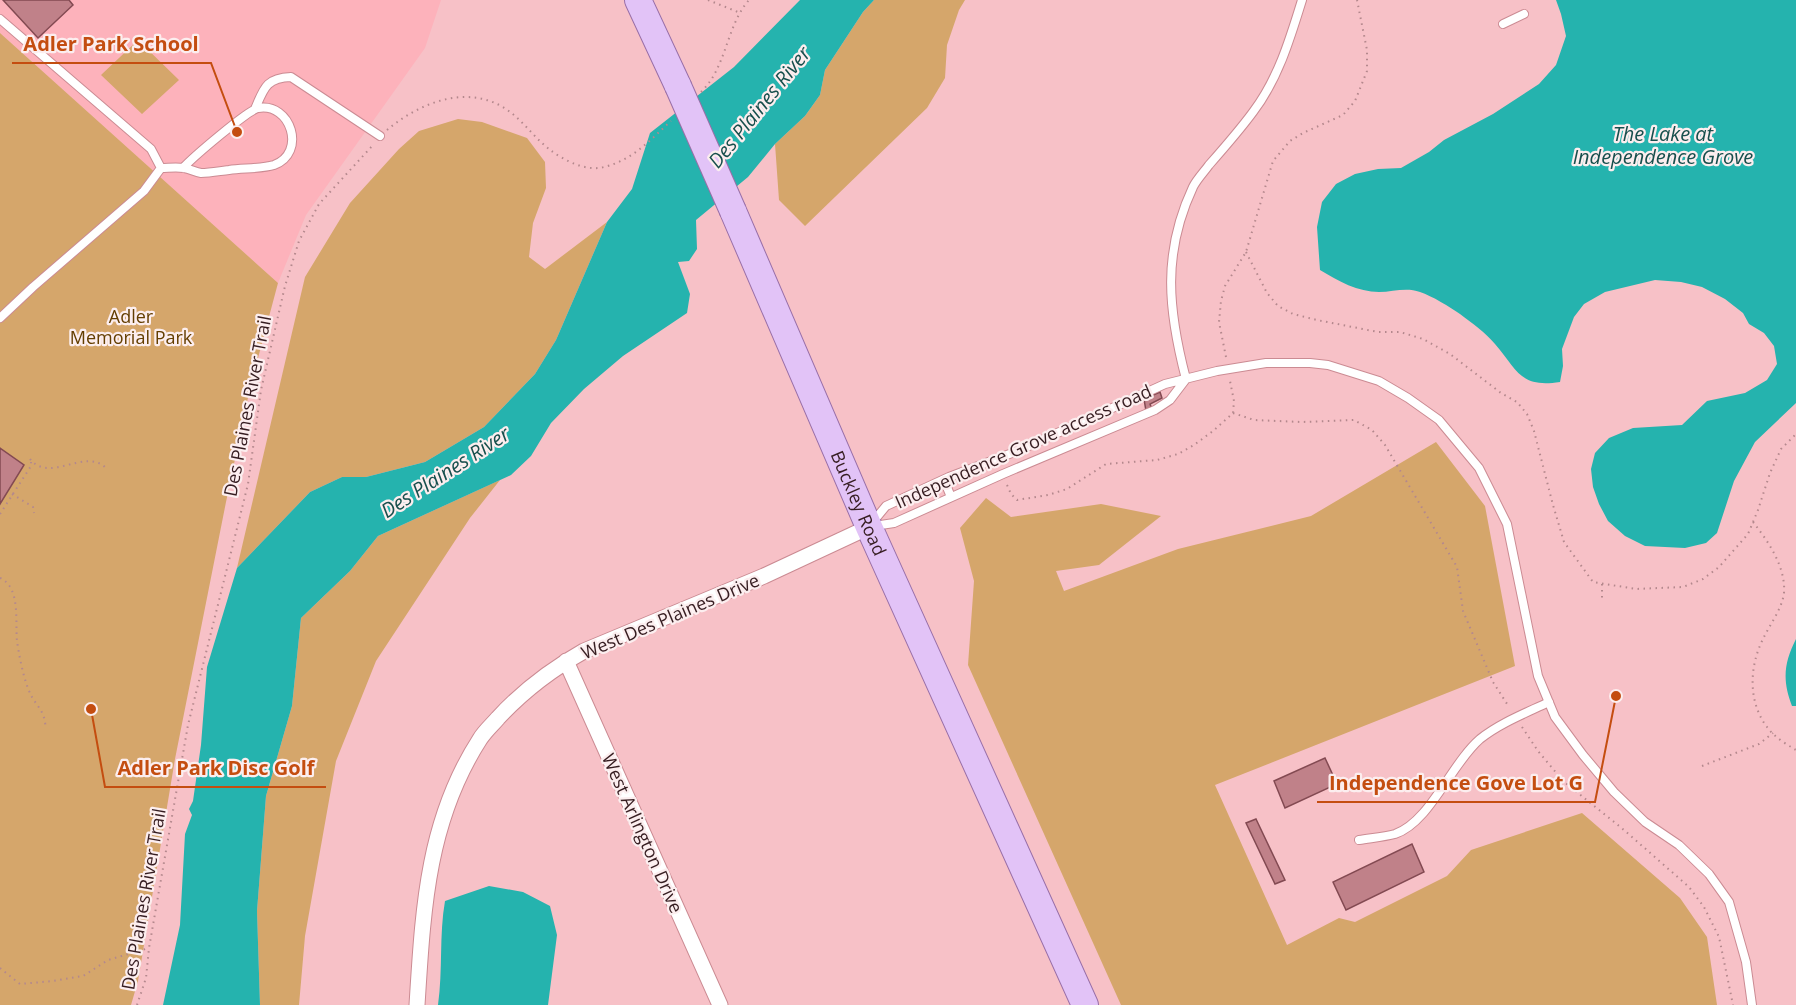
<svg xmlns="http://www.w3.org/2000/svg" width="1796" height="1005" font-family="'Open Sans',sans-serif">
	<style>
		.built { fill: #fdb2bb }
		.green { fill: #d5a66b }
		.water { fill: #25b3ae }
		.building { fill: #c08189; stroke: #834a52; stroke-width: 1.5 }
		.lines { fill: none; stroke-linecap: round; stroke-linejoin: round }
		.lane-casing { stroke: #cb8b93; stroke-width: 10 }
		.street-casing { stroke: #cb8b93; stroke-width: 17 }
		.primary-casing { stroke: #996fa8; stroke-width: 28 }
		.path { stroke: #b4888d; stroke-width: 2; stroke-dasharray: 1.5 4.5; stroke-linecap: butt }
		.lane { stroke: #fff; stroke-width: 8 }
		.street { stroke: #fff; stroke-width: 15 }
		.primary { stroke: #e2c3f7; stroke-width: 26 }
		.primary-bridge-casing { stroke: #996fa8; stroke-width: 28; stroke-linecap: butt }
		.primary-bridge { stroke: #e2c3f7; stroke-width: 26 }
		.labels { text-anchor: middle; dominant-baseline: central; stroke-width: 4.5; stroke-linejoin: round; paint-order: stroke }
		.park-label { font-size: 18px; fill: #643e00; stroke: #fceeef }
		.street-label { font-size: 18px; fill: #361d21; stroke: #fceeef }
		.water-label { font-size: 20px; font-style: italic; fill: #174f4d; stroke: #fceeef }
		.leader { fill: none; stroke: #c44d10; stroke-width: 2 }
		.callout-dot { fill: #c44d10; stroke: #fceeef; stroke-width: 2 }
		.callout-label { font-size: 20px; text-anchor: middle; font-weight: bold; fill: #c44d10; stroke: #fceeef; stroke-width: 4.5; stroke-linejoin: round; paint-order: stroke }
	</style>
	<rect width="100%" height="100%" fill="#f7c1c7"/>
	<path class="built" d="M 0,0 L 441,0 L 425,48 L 306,215 L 278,283 L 0,33 Z"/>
	<path class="green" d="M 874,0 L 965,0 L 959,10 L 947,45 L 945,78 L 927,108 L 805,226 L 779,200 L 775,144 L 805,116 L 820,95 L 825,70 L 863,12 Z
		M 0,33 L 278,283 L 250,388 L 226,502 L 175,759 L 138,981 L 131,1005 L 0,1005 Z
		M 138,40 L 179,80 L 142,114 L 101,75 Z
		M 458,119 L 482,122 L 527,138 L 545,162 L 546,188 L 533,223 L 529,257 L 545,269 L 607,222 L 556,340 L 535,374 L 484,427 L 425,462 L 366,477 L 342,477 L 310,492 L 237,568 L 305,277 L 350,203 L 399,149 L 419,131 Z
		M 1436,442 L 1485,506 L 1515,666 L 1215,785 L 1287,945 L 1339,918 L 1355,922 L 1447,876 L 1471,850 L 1582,813 L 1680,898 L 1707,937 L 1717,1005 L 1121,1005 L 968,665 L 974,581 L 960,528 L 986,498 L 1011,517 L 1101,504 L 1161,516 L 1099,565 L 1056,571 L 1064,591 L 1178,549 L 1311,516 Z
		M 500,480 L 470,518 L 376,661 L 336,761 L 305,936 L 299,1005 L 260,1005 L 257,911 L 266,796 L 292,706 L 301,618 L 350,571 L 378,536 Z"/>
	<path class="water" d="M 800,0 L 874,0 L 863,12 L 825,70 L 820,95 L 805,116 L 775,144 L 748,177 L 696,220 L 697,249 L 689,261 L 678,262 L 690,294 L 687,313 L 623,356 L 584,389 L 551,423 L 531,456 L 511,475 L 378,536 L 350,571 L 301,618 L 292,706 L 266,796 L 257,911 L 260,1005 L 163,1005 L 180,925 L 185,834 L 192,815 L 189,809 L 193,801 L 201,745 L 207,667 L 237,568 L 310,492 L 342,477 L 366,477 L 425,462 L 484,427 L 535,374 L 556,340 L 607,222 L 632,189 L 650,133 L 734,67 Z
		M 1556,0 L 1796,0 L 1796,403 L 1755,442 L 1734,481 L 1717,533 L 1706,543 L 1685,548 L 1645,546 L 1625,536 L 1608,521 L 1599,504 L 1593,487 L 1591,469 L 1595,453 L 1609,438 L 1633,428 L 1682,425 L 1707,401 L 1745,393 L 1767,380 L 1777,364 L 1774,346 L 1764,333 L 1749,324 L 1743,313 L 1725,299 L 1702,287 L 1681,282 L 1655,280 L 1605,292 L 1584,304 L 1574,317 L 1562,349 L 1563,366 L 1560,382 C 1520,388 1518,371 1495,344 C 1486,333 1472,323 1460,314 C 1450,307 1432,296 1420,292 C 1406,287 1393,292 1379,292 C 1358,292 1338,281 1320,270 L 1317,227 L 1322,202 L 1336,184 L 1355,174 L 1378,169 L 1401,168 L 1429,152 L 1444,140 L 1493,114 L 1539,84 L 1556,65 L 1566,36 L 1561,14 Z
		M 1796,639 L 1796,706 L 1792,706 C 1782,680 1784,663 1796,639 Z
		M 489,886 L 523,892 L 550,906 L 557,935 L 548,1005 L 438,1005 C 443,970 439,935 445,901 Z"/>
	<path class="building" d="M 3,0 L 69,0 L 73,5 L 38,38 Z
		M 1160,392 L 1162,398 L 1150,404 L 1152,409 L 1146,411 L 1144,399 Z
		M 0,448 L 24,465 L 0,504 Z
		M 1325,758 L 1337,784 L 1285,808 L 1274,781 Z
		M 1256,819 L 1285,880 L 1275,884 L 1246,823 Z
		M 1412,844 L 1424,872 L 1346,910 L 1333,882 Z"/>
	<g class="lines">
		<defs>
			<path id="lane" d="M 0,19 L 151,149 L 161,168 L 144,191 L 33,287 L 0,318
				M 1503,24 L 1524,14
				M 255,109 C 264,88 266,78 291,77 L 380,136
				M 161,168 C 168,168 176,167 184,168 C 190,169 195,172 201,173 C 210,173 220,171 229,170 C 243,168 261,169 274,165 C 307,153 291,102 258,108 C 247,111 193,157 183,168
				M 1186,379 C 1168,310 1162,253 1193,187 C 1197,179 1204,172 1209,165 C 1224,148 1239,131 1253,112 C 1278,79 1290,39 1302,0
				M 944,480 L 951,497
				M 872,523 L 886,506 L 949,477 L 1020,450 L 1165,384 L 1217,371 L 1266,363 L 1310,363 L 1328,365 L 1379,381 L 1408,398 L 1439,420 L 1479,468 L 1507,524 L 1538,676 L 1555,717 L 1583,755 L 1614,792 L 1645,822 L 1679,845 L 1709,874 L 1729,902 L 1746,962 L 1752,1005
				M 874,526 L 894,523 L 1003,474 L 1155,410 L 1170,400 L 1186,379
				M 1359,840 C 1371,838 1384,837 1395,834 C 1430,822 1451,764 1480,739 C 1500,723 1526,713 1549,702"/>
			<path id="street" d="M 566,661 L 720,1005
				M 417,1005 C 423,910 427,821 480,739 C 485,731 492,725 498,718 C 523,691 552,669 584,651 L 764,576 L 869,527"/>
			<g id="primary">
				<path d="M 638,0 L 678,86"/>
				<path id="s1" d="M 733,211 L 869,527 L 1085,1005"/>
			</g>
		</defs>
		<use href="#lane" class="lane-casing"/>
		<use href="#street" class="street-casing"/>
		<use href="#primary" class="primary-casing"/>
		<path class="path" d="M 708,0 L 738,12
			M 701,92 C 727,67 726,26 749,0
			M 387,130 C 418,104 463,85 501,106 C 521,117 532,136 549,149 C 563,160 586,172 604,167 C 633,160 650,140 671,121
			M 1246,252 L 1267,293 L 1278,306 L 1293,314 L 1317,320 L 1378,332 L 1400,332 L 1423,339 L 1450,354 L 1501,393 L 1517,402 L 1527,414 L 1534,431 L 1553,505 L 1564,542 L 1593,582 L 1636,589 L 1683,587 L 1703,579 L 1719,567 L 1748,534 L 1758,510 L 1770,473 L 1781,449 L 1796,434
			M 1226,357 L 1219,322 L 1221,301 L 1225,286 L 1246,252 L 1273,161 L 1290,141 L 1303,133 L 1343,115 L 1355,101 L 1367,71 L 1367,50 L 1357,0
			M 1233,413 L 1254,420 L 1302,422 L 1354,420 L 1372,430 L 1385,445 L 1457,567 L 1463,611 L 1493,682 L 1509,707
			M 30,459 C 50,484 85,447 106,468
			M 1007,485 L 1011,494 L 1017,500 L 1048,495 L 1067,489 L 1106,464 L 1157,460 L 1178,454 L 1194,445 L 1213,431 L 1233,413 L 1234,401 L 1230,381
			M 12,494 L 33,507 L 34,513
			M 0,514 L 31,466 L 31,462
			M 1753,522 C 1768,541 1786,567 1784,593 C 1782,609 1770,624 1763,639 C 1749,667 1748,702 1767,727 C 1774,737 1786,744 1796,750
			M 0,578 C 21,587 15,622 17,641 C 19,655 24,682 31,695 C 34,702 40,707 43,715 C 45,719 45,724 46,728
			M 1602,584 L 1602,601
			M 1522,727 L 1538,751 L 1563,781 L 1624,830 L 1689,887 L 1704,907 L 1719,937 L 1733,1005
			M 1702,766 L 1759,744 L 1773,733
			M 0,968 L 20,984 L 53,981 L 83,976 L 108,960 L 149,948
			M 137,1005 L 146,978 L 149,948 L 188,725 L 248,484 L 261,390 L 285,286 L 299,241 L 319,204 L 373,145"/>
		<use href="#lane" class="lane"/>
		<use href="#street" class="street"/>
		<use href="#primary" class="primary"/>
		<defs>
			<path id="primary-bridge" d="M 678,86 L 733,211"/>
		</defs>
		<use href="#primary-bridge" class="primary-bridge-casing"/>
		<use href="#primary-bridge" class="primary-bridge"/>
	</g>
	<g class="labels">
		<g class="park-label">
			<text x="131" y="316">Adler<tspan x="131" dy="21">Memorial Park</tspan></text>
		</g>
		<g class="street-label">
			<text transform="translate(247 406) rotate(-79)">Des Plaines River Trail</text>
			<text transform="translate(1023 446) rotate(-24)">Independence Grove access road</text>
			<text stroke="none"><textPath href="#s1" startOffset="318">Buckley Road</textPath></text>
			<text transform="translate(670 616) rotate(-23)">West Des Plaines Drive</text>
			<text transform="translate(643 833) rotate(66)">West Arlington Drive</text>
			<text transform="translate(143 899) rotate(-80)">Des Plaines River Trail</text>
		</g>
		<g class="water-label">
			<text transform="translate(759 107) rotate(-51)">Des Plaines River</text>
			<text x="1663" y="133">The Lake at<tspan x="1663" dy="23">Independence Grove</tspan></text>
			<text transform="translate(445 472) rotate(-33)">Des Plaines River</text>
		</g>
	</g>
	<path class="leader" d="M237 132L211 63H12M91 709L105 787H326M1616 696L1595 802H1317"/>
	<g class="callout-dot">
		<circle cx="237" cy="132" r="6"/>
		<circle cx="91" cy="709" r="6"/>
		<circle cx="1616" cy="696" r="6"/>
	</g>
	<g class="callout-label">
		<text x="111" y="51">Adler Park School</text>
		<text x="216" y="775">Adler Park Disc Golf</text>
		<text x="1456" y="790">Independence Gove Lot G</text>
	</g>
</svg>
